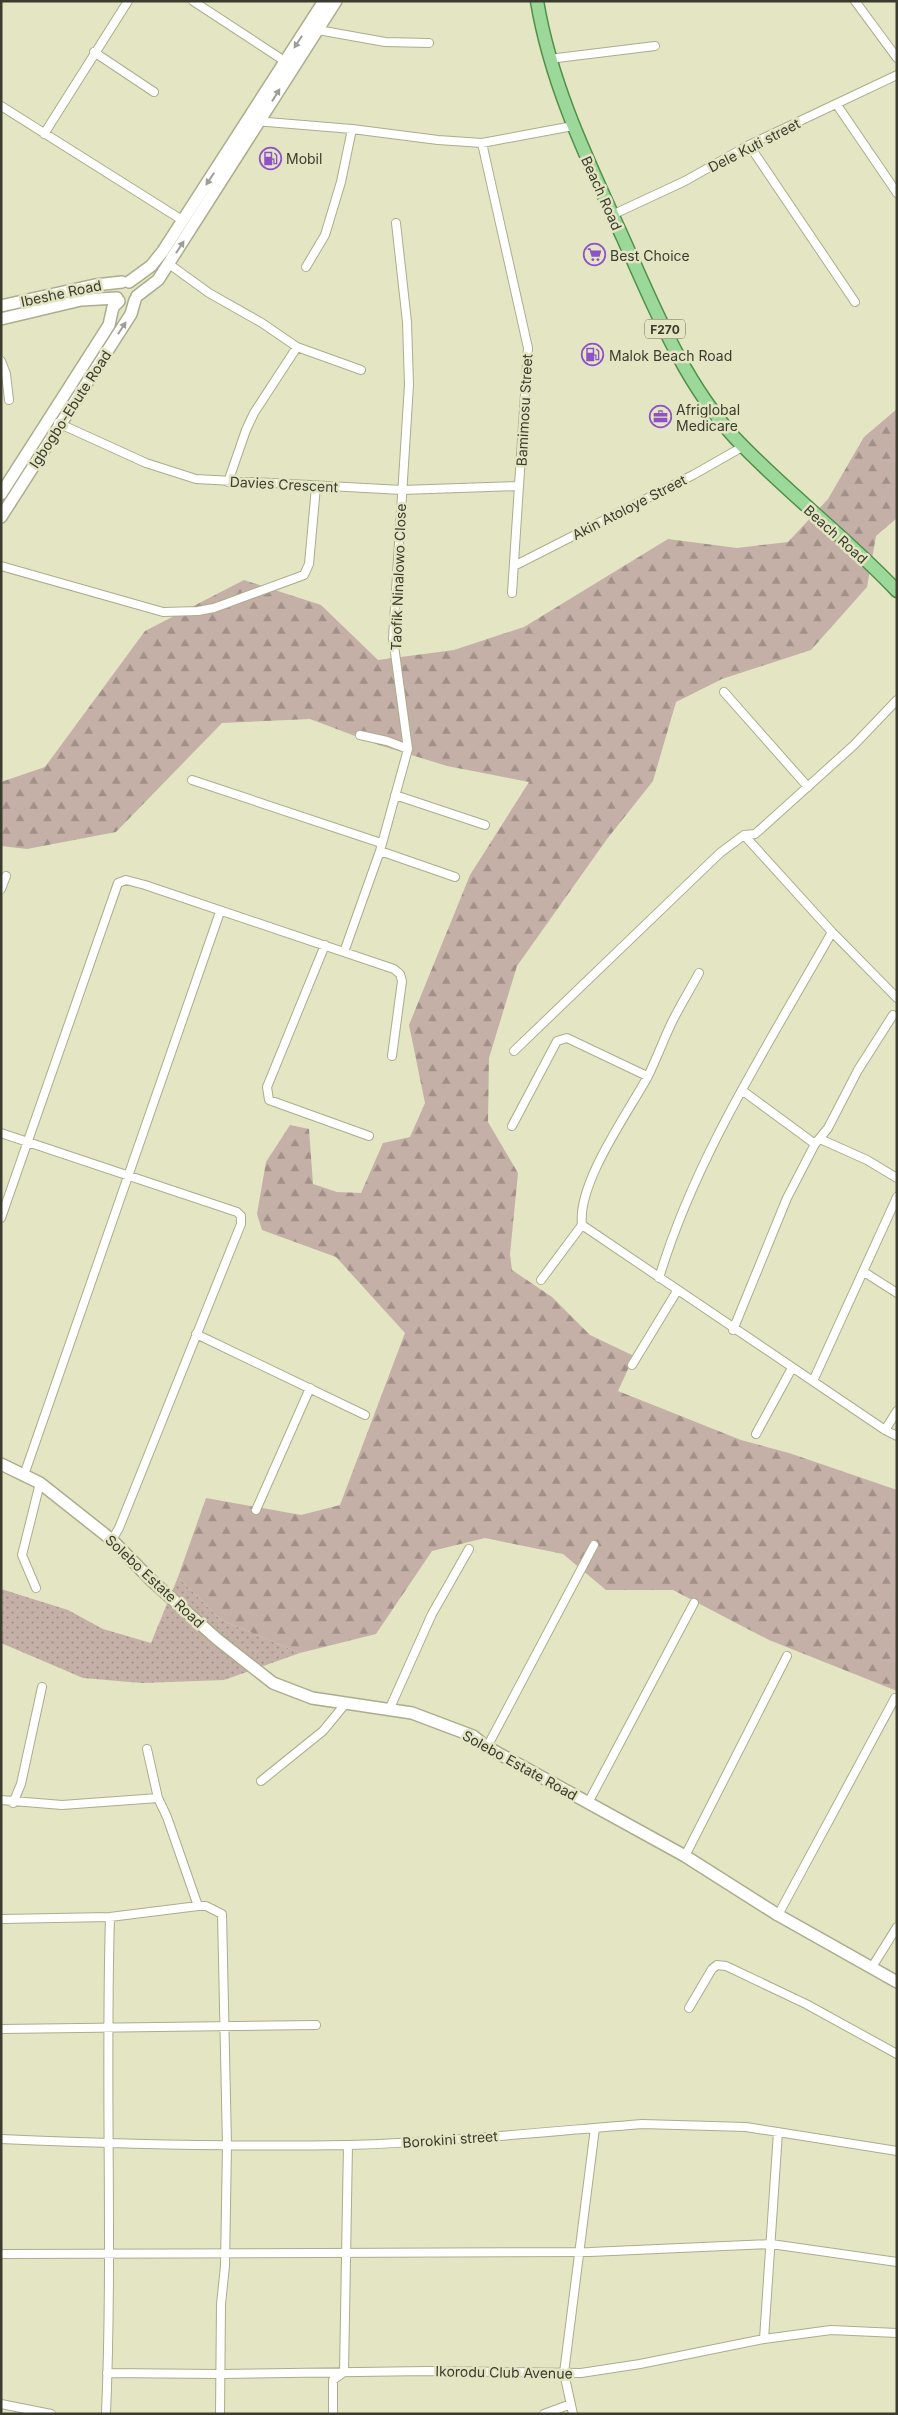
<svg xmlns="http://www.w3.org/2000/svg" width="898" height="2415" font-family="Inter,sans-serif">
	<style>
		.grass { fill: url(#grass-dots) }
		.forest { fill: url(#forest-firs) }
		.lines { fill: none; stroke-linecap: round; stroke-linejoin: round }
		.street-casing { stroke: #abad8c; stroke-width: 10 }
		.secondary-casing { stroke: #abad8c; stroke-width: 14 }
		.primary-casing { stroke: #4f9049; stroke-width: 15 }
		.street { stroke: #fff; stroke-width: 8 }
		.secondary { stroke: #fff; stroke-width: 11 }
		.primary { stroke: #9cd89a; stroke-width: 12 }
		.oneway { fill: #9d9e96 }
		.labels { text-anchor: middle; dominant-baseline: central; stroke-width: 5; stroke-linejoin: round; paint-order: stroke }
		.shield { fill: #e3e5c3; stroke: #6d6f5b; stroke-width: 1 }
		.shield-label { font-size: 12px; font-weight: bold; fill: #3b3c2e }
		.street-label { font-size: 14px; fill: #3b3c2e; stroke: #e3e5c3 }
		.poi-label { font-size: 14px; fill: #3b3c2e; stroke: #e3e5c3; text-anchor: start }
	</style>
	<defs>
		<pattern id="grass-dots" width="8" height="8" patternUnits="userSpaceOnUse" patternTransform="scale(1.25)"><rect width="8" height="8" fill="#c5b0a7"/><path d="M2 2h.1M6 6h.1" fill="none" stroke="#a19088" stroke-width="1.8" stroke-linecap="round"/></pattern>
		<pattern id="forest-firs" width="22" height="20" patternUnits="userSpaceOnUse" patternTransform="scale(1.25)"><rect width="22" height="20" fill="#c5b0a7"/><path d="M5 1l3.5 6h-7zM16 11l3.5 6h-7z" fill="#a19088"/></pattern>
	</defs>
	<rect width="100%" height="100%" fill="#e3e5c3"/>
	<path class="grass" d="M 178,1577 L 221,1620 L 300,1653 L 224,1680 L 142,1683 L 83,1678 L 1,1643 L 1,1589 L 68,1610 L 103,1629 L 151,1643 Z"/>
	<path class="forest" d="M 897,409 L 897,518 L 876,536 L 867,587 L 811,650 L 722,679 L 676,702 L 653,781 L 607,839 L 517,966 L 489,1058 L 488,1122 L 518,1173 L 510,1254 L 512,1270 L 552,1297 L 590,1335 L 634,1356 L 618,1391 L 741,1440 L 789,1453 L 897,1490 L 897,1691 L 769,1640 L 673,1590 L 606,1590 L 563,1554 L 485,1538 L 432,1551 L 376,1634 L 300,1653 L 221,1620 L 178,1577 L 206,1498 L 301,1515 L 340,1505 L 405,1333 L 336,1257 L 262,1230 L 257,1214 L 266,1162 L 290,1125 L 309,1129 L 313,1184 L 337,1192 L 361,1193 L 383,1143 L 410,1137 L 425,1103 L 409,1025 L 470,875 L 529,782 L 447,766 L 379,745 L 310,719 L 222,723 L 116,832 L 27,849 L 1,846 L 1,782 L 45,767 L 145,631 L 244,580 L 321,605 L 378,660 L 454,650 L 524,627 L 668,539 L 737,548 L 788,542 L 828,499 L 864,437 Z"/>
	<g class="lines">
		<defs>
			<path id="street" d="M 193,1 L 286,62
				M 855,1 L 897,58
				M 318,30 L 385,42 L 429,43
				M 94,52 L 154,92
				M 549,59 L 655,46
				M 837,105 L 897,193
				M 1,106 L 182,220
				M 255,121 L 352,129 L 438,140 L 482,143 L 573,126
				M 44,134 L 128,1
				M 482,143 L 528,348 L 512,593
				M 749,145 L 855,302
				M 612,215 L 685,181 L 749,145 L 897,75
				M 169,264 L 209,293 L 262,323 L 297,347 L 361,370
				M 306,267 L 325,235 L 341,182 L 352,129
				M 1,361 L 6,374 L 9,400
				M 58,423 L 146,463 L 196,479 L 402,490 L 519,486
				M 228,482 L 246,430 L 254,413 L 297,347
				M 1,566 L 163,612 L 198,611 L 214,608 L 304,575 L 309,564 L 316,487
				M 514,566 L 693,475 L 744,446
				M 724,692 L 808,787
				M 360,735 L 387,741 L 408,749
				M 192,780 L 381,843
				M 395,795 L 485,825
				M 744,835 L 832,932 L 897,998
				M 380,851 L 455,877
				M 1,889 L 6,876
				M 325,945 L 267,1087 L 269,1100 L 369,1136
				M 344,952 L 380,851 L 408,749 L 393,638 L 409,385 L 407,322 L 396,223
				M 699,973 C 691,988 681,1004 673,1020 C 664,1038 657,1058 648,1076 C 628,1113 577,1183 582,1225 L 885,1430 L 897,1436
				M 514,1051 L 720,853 L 744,835 L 755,834 L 763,827 L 854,745 L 897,700
				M 512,1126 L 557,1041 L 567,1038 L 647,1076
				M 1,1133 L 237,1212 L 241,1216 L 241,1224 L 119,1528 L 112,1540
				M 820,1139 L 867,1160 L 897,1178
				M 815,1144 L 828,1128 L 858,1070 L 893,1015
				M 1,1218 L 118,883 L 126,880 L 145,885 L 394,969 L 400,974 L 402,981 L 392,1056
				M 864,1272 L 897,1293
				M 659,1278 C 696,1155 769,1044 832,932
				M 541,1280 L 582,1225
				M 733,1330 L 787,1198 L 815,1144 L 743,1091
				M 196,1334 L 365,1415
				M 632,1365 L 677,1291
				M 813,1381 L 897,1197
				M 885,1430 L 897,1411
				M 756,1434 L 792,1368
				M 24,1475 L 220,912
				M 256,1510 L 310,1388
				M 36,1588 L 22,1555 L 40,1483
				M 389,1710 L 432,1614 L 469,1549
				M 487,1747 L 594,1545
				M 147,1749 L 158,1798 L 167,1817 L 198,1906
				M 261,1781 L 323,1731 L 346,1703
				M 1,1800 L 62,1805 L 158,1798
				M 13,1803 L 21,1784 L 42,1687
				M 588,1803 L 694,1603
				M 685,1856 L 787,1656
				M 778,1915 L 895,1698
				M 1,1919 L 110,1917 L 198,1906 L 206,1906 L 222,1914 L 227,2145 L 225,2266 L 221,2304 L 220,2414
				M 872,1967 L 897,1927
				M 689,2008 L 712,1969 L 717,1965 L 726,1966 L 806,2004 L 897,2054
				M 1,2029 L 316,2025
				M 1,2139 C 117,2144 233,2147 348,2145 C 447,2142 544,2132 642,2124 L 746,2127 L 897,2151
				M 1,2254 L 590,2252 L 771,2244 L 897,2262
				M 764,2339 L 778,2132
				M 107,2373 L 220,2374 L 427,2371 L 581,2373 L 640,2364 L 764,2339 L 831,2330 L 897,2333
				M 1,2404 L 51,2414
				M 106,2414 C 113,2248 105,2082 110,1917
				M 333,2414 L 333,2380 L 344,2372 L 348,2145
				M 544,2414 L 571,2404
				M 573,2414 L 564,2373 L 595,2128"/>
			<path id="secondary" d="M 129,282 L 151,266 L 163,251 L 324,1
				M 137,296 L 158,280 L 336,1
				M 1,306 L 95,285 L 122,282
				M 1,319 L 81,300 L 117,298
				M 1,494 L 109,325 L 113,307 L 119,301
				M 1,517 L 131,314 L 135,300
				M 1,1464 L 40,1483 L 112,1540 L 152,1581 L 217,1639 L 273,1683 L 312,1698 L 412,1713 L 473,1736 L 487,1747 L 685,1856 L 778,1915 L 897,1982"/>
			<path id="primary" d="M 537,1 C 551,85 588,161 623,238 C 654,307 683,381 735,438 C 786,492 846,537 897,591"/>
		</defs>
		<use href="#street" class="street-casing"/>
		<use href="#secondary" class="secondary-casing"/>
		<use href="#primary" class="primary-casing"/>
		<use href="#street" class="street"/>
		<use href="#secondary" class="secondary"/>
		<use href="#primary" class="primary"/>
	</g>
	<defs><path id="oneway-solid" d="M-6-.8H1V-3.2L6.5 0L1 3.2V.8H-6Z" transform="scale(1.25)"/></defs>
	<g class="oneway">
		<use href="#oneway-solid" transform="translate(298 42) rotate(123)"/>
		<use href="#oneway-solid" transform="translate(276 95) rotate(-58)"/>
		<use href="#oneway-solid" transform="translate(210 179) rotate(124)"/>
		<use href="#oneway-solid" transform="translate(180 247) rotate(-57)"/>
		<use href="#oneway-solid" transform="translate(122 328) rotate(-57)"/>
	</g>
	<defs>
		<symbol id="fuel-ring" viewBox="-11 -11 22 22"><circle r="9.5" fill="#e3e5c3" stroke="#8f51c7" stroke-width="1.5"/><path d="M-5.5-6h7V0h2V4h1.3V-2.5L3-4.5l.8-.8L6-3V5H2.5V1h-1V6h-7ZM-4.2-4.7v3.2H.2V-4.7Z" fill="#8f51c7"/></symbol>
		<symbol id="supermarket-ring" viewBox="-11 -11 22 22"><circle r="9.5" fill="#e3e5c3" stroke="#8f51c7" stroke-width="1.5"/><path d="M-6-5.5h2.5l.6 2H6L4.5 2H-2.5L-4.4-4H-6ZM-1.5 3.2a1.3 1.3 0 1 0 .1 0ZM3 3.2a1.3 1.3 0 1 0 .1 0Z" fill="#8f51c7"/></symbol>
		<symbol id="office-ring" viewBox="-11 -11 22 22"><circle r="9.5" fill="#e3e5c3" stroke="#8f51c7" stroke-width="1.5"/><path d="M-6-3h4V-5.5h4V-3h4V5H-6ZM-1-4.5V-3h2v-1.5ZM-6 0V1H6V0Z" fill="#8f51c7"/></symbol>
	</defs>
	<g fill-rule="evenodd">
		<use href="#fuel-ring" x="258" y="146" width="25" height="25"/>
		<use href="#supermarket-ring" x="582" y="242" width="25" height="25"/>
		<use href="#fuel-ring" x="580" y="342" width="25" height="25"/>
		<use href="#office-ring" x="648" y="404" width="25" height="25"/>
	</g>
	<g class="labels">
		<rect class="shield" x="645" y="319.5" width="40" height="19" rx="4"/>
		<g class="shield-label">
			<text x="665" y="329">F270</text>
		</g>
		<g class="street-label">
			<text transform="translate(754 145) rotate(-27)">Dele Kuti street</text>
			<text transform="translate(602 193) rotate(66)">Beach Road</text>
			<text transform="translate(61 293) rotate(-12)">Ibeshe Road</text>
			<text transform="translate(70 409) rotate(-57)">Igbogbo-Ebute Road</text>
			<text transform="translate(524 410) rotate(-87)">Bamimosu Street</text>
			<text transform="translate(284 484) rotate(3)">Davies Crescent</text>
			<text transform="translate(629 507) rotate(-27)">Akin Atoloye Street</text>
			<text transform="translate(836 534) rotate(42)">Beach Road</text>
			<text transform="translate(398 577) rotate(-88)">Taofik Ninalowo Close</text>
			<text transform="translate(155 1581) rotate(43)">Solebo Estate Road</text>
			<text transform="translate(520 1765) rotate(29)">Solebo Estate Road</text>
			<text transform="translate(450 2139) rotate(-4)">Borokini street</text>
			<text transform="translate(504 2372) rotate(1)">Ikorodu Club Avenue</text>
		</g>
		<g class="poi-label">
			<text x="286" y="158">Mobil</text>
			<text x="610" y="255">Best Choice</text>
			<text x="609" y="355">Malok Beach Road</text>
			<text x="676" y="409">Afriglobal<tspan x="676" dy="16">Medicare</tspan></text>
		</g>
	</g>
	<rect width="898" height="2415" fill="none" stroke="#3b3c2e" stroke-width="5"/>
</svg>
